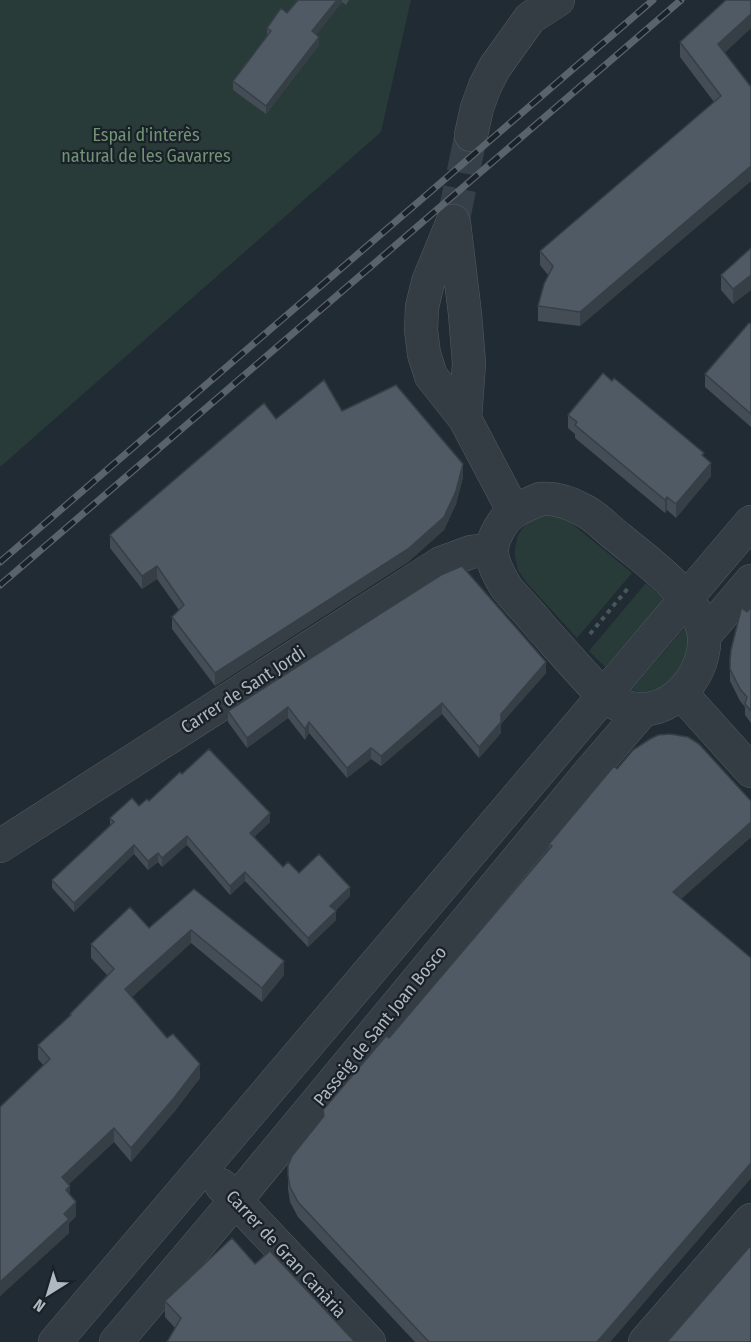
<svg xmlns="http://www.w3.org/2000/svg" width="751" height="1342" font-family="'Fira Sans Condensed',sans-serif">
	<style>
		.green { fill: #293b39 }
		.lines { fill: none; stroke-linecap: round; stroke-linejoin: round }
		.minor-tunnel { stroke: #364048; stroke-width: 33; stroke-dasharray: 33 16; stroke-linecap: butt }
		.minor-casing { stroke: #525a62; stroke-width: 34 }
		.path { stroke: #465858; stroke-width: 4; stroke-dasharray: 4.5 4.5; stroke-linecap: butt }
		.minor { stroke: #343c44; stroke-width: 33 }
		.rail-casing { stroke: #59636d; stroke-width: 7 }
		.rail { stroke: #1a2128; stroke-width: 4.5; stroke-dasharray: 14; stroke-linecap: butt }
		.wall { fill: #444d56 }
		.shaded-wall { fill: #373f46 }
		.building { fill: #4f5a64; stroke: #373f46; stroke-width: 1.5 }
		.labels { text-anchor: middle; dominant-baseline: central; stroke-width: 4.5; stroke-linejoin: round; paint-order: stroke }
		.park-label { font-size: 18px; fill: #709474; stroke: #1a2128 }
		.street-label { font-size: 18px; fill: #aeb8c1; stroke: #1a2128 }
	</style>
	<rect width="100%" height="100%" fill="#212b33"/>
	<path class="green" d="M 0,0 L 411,0 L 381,132 L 0,467 Z
		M 552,513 L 565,518 L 632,573 L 577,638 L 526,582 L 518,570 L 515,557 L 515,548 L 518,535 L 525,525 L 534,517 Z
		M 646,583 L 664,599 L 605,667 L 589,651 Z
		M 687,625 L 694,649 L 667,687 L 644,693 L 631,690 Z"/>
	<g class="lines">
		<path class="minor-tunnel" d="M 453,221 L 471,135"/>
		<defs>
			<path id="minor" d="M 471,135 L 477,108 L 485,86 L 495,67 L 530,18 L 558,0
				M 453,221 L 428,282 L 422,307 L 421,330 L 424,354 L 431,376 L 465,419 L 514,512
				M 454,223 L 465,314 L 469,363 L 465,419
				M 540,499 C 556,498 569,502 583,510 C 596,516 607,529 619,538 C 645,560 692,593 702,626 C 708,644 701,667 690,682 C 671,707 645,717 615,703 C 606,700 600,692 594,686 C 575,666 557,645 539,625 C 529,612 516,600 506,587 C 500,577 491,562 492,549 C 493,536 504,518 515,511 C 523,506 532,503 540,499 Z
				M 704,636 L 751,581
				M 681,693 L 751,771
				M 0,846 L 441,563 L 471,552 L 492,549
				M 221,1185 L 369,1342
				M 55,1342 L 751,522
				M 116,1342 L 236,1200 L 593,768 L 644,709
				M 645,1342 L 751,1220"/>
		</defs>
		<use href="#minor" class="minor-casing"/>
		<path class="path" d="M 590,634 L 629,587"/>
		<use href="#minor" class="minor"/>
		<defs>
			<path id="rail" d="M 0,562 L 653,0
				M 0,585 L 681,0"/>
		</defs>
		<use href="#rail" class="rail-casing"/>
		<use href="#rail" class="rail"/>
	</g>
	<path class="wall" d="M 298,0 L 349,0 L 346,5 L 342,2 L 316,35 L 319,45 L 266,114 L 233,90 L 233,81 L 267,36 L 267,28 L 287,13 Z
		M 751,0 L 751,28 L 724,53 L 751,87 L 751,181 L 580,326 L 538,321 L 538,306 L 548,275 L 540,265 L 540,251 L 714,102 L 680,57 L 680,42 Z
		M 751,248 L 751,290 L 733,304 L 721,290 L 721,275 Z
		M 751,324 L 751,427 L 705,387 L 705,374 Z
		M 342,411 L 463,477 L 456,504 L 444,530 L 408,562 L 215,686 L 172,629 L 172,617 L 179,610 L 157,579 L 142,589 L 110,548 L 110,535 L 276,419 Z
		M 568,415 L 704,457 L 711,476 L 676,518 L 667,510 L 665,513 L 575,438 L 575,434 L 568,428 Z
		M 751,607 L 751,723 L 745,715 L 745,707 L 740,701 L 730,681 L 730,660 L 747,612 Z
		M 546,673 L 501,724 L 501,733 L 479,758 L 442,714 L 381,766 L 371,759 L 347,778 L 309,733 L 305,740 L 288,718 L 247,748 L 228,722 L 228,711 Z
		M 617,769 L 751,801 L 751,837 L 681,899 L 751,958 L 751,1178 L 610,1342 L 415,1342 L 298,1217 L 290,1202 L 288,1189 L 288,1175 L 323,1116 L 323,1110 L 389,1038 L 549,850 L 549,844 Z
		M 182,774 L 270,822 L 254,837 L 283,867 L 350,896 L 335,911 L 336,920 L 308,947 L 245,881 L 230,895 L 187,845 L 162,867 L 158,862 L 148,870 L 134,854 L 74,912 L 52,888 L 52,880 L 110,825 L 110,818 L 149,801 Z
		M 194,889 L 284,975 L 262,1002 L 191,943 L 132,997 L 200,1078 L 174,1112 L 131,1162 L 114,1142 L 68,1184 L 70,1195 L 76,1216 L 69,1223 L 69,1233 L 0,1296 L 0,1107 L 43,1065 L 38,1059 L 38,1045 L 70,1015 L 70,1014 L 107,975 L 91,958 L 91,944 L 149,928 Z
		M 255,1264 L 175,1328 L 165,1317 L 165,1301 Z"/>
	<path class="shaded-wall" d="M 337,0 L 342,0 L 342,2 L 312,40 L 312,31 Z
		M 751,14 L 751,28 L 718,59 L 718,44 Z
		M 319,37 L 319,45 L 266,114 L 266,106 Z
		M 751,166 L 751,181 L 580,326 L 580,312 Z
		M 751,275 L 751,290 L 733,304 L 733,289 Z
		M 711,463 L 711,476 L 676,518 L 676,504 Z
		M 463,464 L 463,477 L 456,504 L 444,530 L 408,562 L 215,686 L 215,673 Z
		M 667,497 L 667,510 L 665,513 L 665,500 Z
		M 157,566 L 157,579 L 142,589 L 142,576 Z
		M 546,662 L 546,673 L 501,724 L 501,714 Z
		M 442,703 L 442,714 L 381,766 L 381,756 Z
		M 288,707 L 288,718 L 247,748 L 247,738 Z
		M 309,722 L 309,733 L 305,740 L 305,729 Z
		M 501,722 L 501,733 L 479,758 L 479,747 Z
		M 371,748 L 371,759 L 347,778 L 347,768 Z
		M 270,813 L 270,822 L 250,841 L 250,833 Z
		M 751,822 L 751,837 L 673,906 L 673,892 Z
		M 187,836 L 187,845 L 162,867 L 162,858 Z
		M 134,845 L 134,854 L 74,912 L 74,903 Z
		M 158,853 L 158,862 L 148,870 L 148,861 Z
		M 245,872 L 245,881 L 230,895 L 230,886 Z
		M 350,887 L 350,896 L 330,915 L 330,906 Z
		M 336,911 L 336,920 L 308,947 L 308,938 Z
		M 191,930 L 191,943 L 125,1003 L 125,989 Z
		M 284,961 L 284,975 L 262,1002 L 262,988 Z
		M 200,1064 L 200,1078 L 174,1112 L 131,1162 L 131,1148 Z
		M 114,1128 L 114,1142 L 62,1191 L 62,1177 Z
		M 751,1163 L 751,1178 L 610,1342 L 597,1342 Z
		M 70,1186 L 70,1200 L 66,1190 Z
		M 76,1202 L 76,1216 L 69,1223 L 69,1233 L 0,1296 L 0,1282 L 64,1214 Z"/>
	<path class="building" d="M 298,0 L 337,0 L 312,31 L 319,37 L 266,106 L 233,81 L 271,31 L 267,28 L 281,8 L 287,13 Z
		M 726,0 L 751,0 L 751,14 L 718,44 L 751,87 L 751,166 L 580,312 L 538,306 L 544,284 L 553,266 L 540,251 L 721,96 L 680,42 Z
		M 751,248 L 751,275 L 733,289 L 721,275 Z
		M 749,323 L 751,324 L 751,414 L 705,374 Z
		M 603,373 L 612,381 L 614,378 L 704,453 L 702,455 L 711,463 L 676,504 L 667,497 L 665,500 L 575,425 L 577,422 L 568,415 Z
		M 324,380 L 342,411 L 396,385 L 463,464 L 456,491 L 444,517 L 408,549 L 215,673 L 172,617 L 184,605 L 157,566 L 142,576 L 110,535 L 264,403 L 276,419 Z
		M 462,566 L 546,662 L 501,714 L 501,722 L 479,747 L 442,703 L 381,756 L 371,748 L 347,768 L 309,722 L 305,729 L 288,707 L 247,738 L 228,711 L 441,575 Z
		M 751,607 L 751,711 L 745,704 L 747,697 L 740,689 L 730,669 L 730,660 L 731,650 L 741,610 L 742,608 L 747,612 Z
		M 670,734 L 688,737 L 699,744 L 751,801 L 751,822 L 673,892 L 751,958 L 751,1163 L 597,1342 L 429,1342 L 298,1202 L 290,1187 L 288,1175 L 288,1166 L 292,1156 L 324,1116 L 323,1110 L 386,1036 L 389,1038 L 552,846 L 549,844 L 614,766 L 617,769 L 633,750 L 650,739 L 658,735 Z
		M 209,749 L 270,813 L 250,833 L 283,867 L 288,862 L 299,873 L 319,854 L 350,887 L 330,906 L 336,911 L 308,938 L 245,872 L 230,886 L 187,836 L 162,858 L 158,853 L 148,861 L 134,845 L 74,903 L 52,880 L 114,822 L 110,818 L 132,798 L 139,806 L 147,799 L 149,801 L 180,772 L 182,774 Z
		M 194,889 L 284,961 L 262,988 L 191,930 L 125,989 L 167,1038 L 173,1034 L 200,1064 L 174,1098 L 131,1148 L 114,1128 L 62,1177 L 70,1186 L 66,1190 L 76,1202 L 64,1214 L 69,1219 L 0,1282 L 0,1107 L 50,1059 L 38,1045 L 71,1015 L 70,1014 L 114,969 L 91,944 L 130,907 L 149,928 Z
		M 232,1238 L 255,1264 L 270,1251 L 355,1342 L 167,1342 L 181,1318 L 165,1301 Z
		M 751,1245 L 751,1342 L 667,1342 Z"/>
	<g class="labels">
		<g class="park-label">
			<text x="146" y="135">Espai d'interès<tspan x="146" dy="21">natural de les Gavarres</tspan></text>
		</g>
		<g class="street-label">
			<text transform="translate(243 690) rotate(-33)">Carrer de Sant Jordi</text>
			<text transform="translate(380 1026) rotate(-51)">Passeig de Sant Joan Bosco</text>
			<text transform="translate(286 1254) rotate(47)">Carrer de Gran Canària</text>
		</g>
	</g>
	<g transform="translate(48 1294) rotate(217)" stroke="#1a2128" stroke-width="4.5" paint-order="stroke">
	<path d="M0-4.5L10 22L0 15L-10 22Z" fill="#aeb8c1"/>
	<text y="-9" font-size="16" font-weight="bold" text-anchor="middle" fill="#aeb8c1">N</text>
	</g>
</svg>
